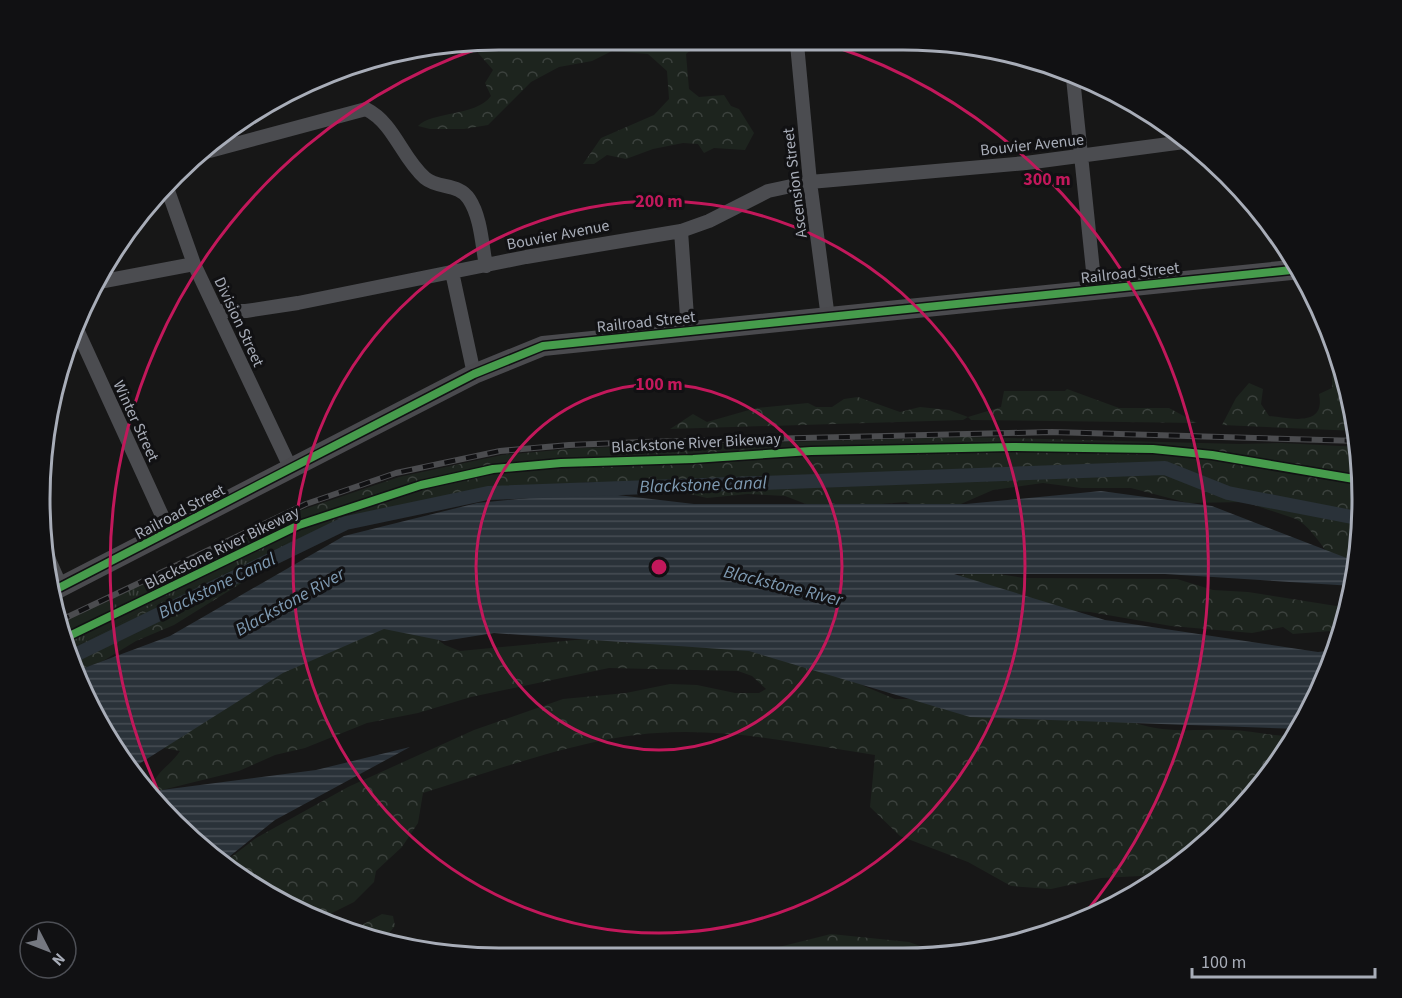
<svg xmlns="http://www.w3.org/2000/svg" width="1402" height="998" font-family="'Source Sans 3',sans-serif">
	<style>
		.grass { fill: url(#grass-tufts) }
		.forest { fill: url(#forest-crowns) }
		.water { fill: url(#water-rules) }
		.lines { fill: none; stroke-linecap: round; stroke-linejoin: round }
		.canal { stroke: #2a3239; stroke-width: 14 }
		.street { stroke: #4b4c50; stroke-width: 14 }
		.secondary { stroke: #4a4a4e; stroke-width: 20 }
		.rail-casing { stroke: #4b4c4f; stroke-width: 6 }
		.rail { stroke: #111113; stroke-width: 4; stroke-dasharray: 11; stroke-linecap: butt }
		.cycleway-casing { stroke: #111113; stroke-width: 11 }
		.cycleway { stroke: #469c4c; stroke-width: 8 }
		.ring { fill: none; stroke: #c2185b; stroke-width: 3 }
		.labels { text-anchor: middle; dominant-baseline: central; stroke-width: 6; stroke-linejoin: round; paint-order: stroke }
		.street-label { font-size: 16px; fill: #a8adb8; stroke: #111113 }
		.water-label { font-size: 18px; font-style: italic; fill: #7f9bb3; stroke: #111113 }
		.rim { fill: none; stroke: #a8adb8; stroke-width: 3 }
		.centre { fill: #c2185b; stroke: #111113; stroke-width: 3 }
		.ring-label { font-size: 18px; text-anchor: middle; font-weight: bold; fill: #c2185b; stroke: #111113; stroke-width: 6; stroke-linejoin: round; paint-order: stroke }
	</style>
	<defs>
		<pattern id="grass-tufts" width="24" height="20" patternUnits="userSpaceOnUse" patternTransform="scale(1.5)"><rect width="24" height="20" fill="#1d241e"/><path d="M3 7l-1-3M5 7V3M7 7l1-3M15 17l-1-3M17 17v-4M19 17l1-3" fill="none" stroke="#3b413d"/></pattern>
		<pattern id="forest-crowns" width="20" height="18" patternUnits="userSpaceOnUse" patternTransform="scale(1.5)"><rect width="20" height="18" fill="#1d241e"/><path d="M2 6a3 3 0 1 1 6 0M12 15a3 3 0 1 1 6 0" fill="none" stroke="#3b413d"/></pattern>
		<pattern id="water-rules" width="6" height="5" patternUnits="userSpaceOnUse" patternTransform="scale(1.5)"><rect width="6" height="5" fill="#2a3239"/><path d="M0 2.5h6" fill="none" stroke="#464d54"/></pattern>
	</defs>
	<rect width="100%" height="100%" fill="#171717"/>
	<path class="grass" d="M 296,512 L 305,524 L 297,537 L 268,554 L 148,608 L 69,650 L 59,622 Z"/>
	<path class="forest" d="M 499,39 L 700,43 L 686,54 L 689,89 L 699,97 L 724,95 L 731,106 L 739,109 L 754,133 L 745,150 L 714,148 L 704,153 L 698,144 L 683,143 L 653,149 L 626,159 L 607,155 L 594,164 L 583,164 L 601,138 L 654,115 L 669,99 L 667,71 L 648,54 L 612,51 L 592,61 L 559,67 L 531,82 L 488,125 L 464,129 L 430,129 L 418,126 C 432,111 475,117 491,96 L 485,83 L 493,70 L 472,46 L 466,43 Z
		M 1342,367 L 1357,431 L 1222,425 L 1236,398 L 1249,383 L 1263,389 L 1261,404 L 1269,416 C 1290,418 1326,428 1319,394 L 1332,388 L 1332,372 Z
		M 1067,389 L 1119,408 L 1169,408 L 1197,423 L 971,420 L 968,417 L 963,420 L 670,429 L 693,414 L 707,422 L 756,408 L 808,403 L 816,407 L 832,407 L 844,399 L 858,397 L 900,412 L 920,407 L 949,410 L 968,417 L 1001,407 L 1004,391 L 1065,391 Z
		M 966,437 L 1239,444 L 1281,443 L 1359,447 L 1362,529 L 1355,570 C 1326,565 1319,531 1296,519 L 1245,502 L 1188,503 L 1131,488 L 1081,488 L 1043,483 L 993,490 L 938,514 L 926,512 L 906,502 L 819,509 L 785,496 L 748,494 L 707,498 L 647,484 L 593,482 L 534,486 L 484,497 L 441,496 L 418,504 L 368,513 L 304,544 L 174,625 L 136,641 L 103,661 L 76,671 L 69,650 L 148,608 L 268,554 L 297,537 L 304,524 L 296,512 L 399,477 L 502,455 L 580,448 Z
		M 980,571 L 1024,578 L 1177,579 L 1213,590 L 1248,592 L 1349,608 L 1343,630 L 1293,634 L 1283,627 L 1252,633 L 1171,626 L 1090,612 L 1038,609 L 952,577 Z
		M 404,615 L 445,645 L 460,651 L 585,639 L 631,643 L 711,641 L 834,660 L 864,686 L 895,699 L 936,699 L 1135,723 C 1170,734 1194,729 1229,730 C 1251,730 1272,737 1294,736 L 1268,779 L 1207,845 L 1161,875 L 1101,878 L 1051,889 L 1011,886 L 968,862 L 900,836 L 870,807 L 875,755 C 803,744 730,728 657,733 C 585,737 493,771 423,793 L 418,823 L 402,847 L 376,871 L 374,882 L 354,902 L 332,913 L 323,922 L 296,912 L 221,865 L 256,838 L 348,787 L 474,730 L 563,699 L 626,693 L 670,684 L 697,685 L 735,693 L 759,693 L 766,689 L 752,676 L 738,671 L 609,668 L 471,697 L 418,713 L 367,723 L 305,748 L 275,755 L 239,771 L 158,791 L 152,786 C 157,771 172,764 180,751 L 159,747 L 183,730 L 195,727 L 230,689 Z
		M 382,914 L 393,916 L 395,926 L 381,943 L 349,932 Z
		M 831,934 L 909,942 L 945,955 L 743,956 Z"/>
	<path class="water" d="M 1101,491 L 1212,506 L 1357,562 L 1353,586 L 1165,574 L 954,574 L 1105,620 L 1318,652 L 1335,650 L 1316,702 L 1299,729 L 970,717 L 749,651 L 494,633 L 444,641 L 384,629 L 283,673 L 131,769 L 86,702 L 76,671 L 170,636 L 344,536 L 477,503 L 592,492 L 694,504 L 966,504 Z
		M 410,747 L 275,820 L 220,864 L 153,803 L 146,792 L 316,770 Z"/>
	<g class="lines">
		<path class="canal" d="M 71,657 L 346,523 L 488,493 L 1165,468 L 1228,493 L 1362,519"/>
		<path class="street" d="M 797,44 L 810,182 L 828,318
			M 1073,78 L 1095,290
			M 202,153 L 366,109 C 395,124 401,157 425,178 C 438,189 459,183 469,199 C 481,217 482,245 486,266
			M 166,185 L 194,264 L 291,469
			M 681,231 L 688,331
			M 452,272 L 474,374
			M 99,282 L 194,264
			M 218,311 L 246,311 L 298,303 L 526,257 L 681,231 L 709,221 L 768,191 L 810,182 L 1026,163 L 1184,142
			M 74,323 L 170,533
			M 47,555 L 61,587"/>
		<path class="secondary" d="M 49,593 L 474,374 L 543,346 L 1301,269"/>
		<defs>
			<path id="rail" d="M 59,621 L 306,504 L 396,473 L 500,451 L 569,445 L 644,442 L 1052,432 L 1359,441"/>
		</defs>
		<use href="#rail" class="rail-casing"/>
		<use href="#rail" class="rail"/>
		<defs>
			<path id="cycleway" d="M 49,593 L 474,374 L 543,346 L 1301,269
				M 65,638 L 299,525 L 421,485 L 493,469 L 561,463 L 693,459 L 811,451 L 1012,447 L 1153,449 L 1212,455 L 1360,480"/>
		</defs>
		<use href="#cycleway" class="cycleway-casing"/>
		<use href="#cycleway" class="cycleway"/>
	</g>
	<g class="ring">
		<circle cx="659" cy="567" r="183"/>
		<circle cx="659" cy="567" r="366"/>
		<path d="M170 816A549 549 0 0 1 508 39M833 46A549 549 0 0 1 1083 916"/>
	</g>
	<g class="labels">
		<g class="street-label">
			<text transform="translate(1032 145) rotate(-6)">Bouvier Avenue</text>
			<text transform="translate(795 183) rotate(-97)">Ascension Street</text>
			<text transform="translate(558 235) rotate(-11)">Bouvier Avenue</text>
			<text transform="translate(1130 273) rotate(-6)">Railroad Street</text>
			<text transform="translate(239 322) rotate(65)">Division Street</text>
			<text transform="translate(646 322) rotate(-6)">Railroad Street</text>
			<text transform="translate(136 421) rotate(65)">Winter Street</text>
			<text transform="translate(696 443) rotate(-3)">Blackstone River Bikeway</text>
			<text transform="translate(180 512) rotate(-28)">Railroad Street</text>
			<text transform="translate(222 548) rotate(-26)">Blackstone River Bikeway</text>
		</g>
		<g class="water-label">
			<text transform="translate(703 485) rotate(-2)">Blackstone Canal</text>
			<text transform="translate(217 586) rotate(-26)">Blackstone Canal</text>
			<text transform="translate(783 586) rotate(14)">Blackstone River</text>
			<text transform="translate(290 602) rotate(-29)">Blackstone River</text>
		</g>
	</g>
	<path d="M0 0H1402V998H0ZM499 50H903A449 449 0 0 1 1352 499V499A449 449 0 0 1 903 948H499A449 449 0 0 1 50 499V499A449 449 0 0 1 499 50Z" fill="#111113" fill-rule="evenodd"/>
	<path class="rim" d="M499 50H903A449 449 0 0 1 1352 499V499A449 449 0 0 1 903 948H499A449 449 0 0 1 50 499V499A449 449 0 0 1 499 50Z"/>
	<circle cx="659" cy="567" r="9" class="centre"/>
	<g class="ring-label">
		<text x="1047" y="185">300 m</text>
		<text x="659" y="207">200 m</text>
		<text x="659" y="390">100 m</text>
	</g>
	<g transform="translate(48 950) rotate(132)"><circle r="28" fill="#111113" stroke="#4d4f55" stroke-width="1.5"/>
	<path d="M0-4.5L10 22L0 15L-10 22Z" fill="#757880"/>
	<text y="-9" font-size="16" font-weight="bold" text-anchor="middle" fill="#a8adb8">N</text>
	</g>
	<path d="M1192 968v9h183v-9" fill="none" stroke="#a8adb8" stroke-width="3"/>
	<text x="1201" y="968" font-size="18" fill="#a8adb8" stroke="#111113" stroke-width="4.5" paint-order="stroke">100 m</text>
</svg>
